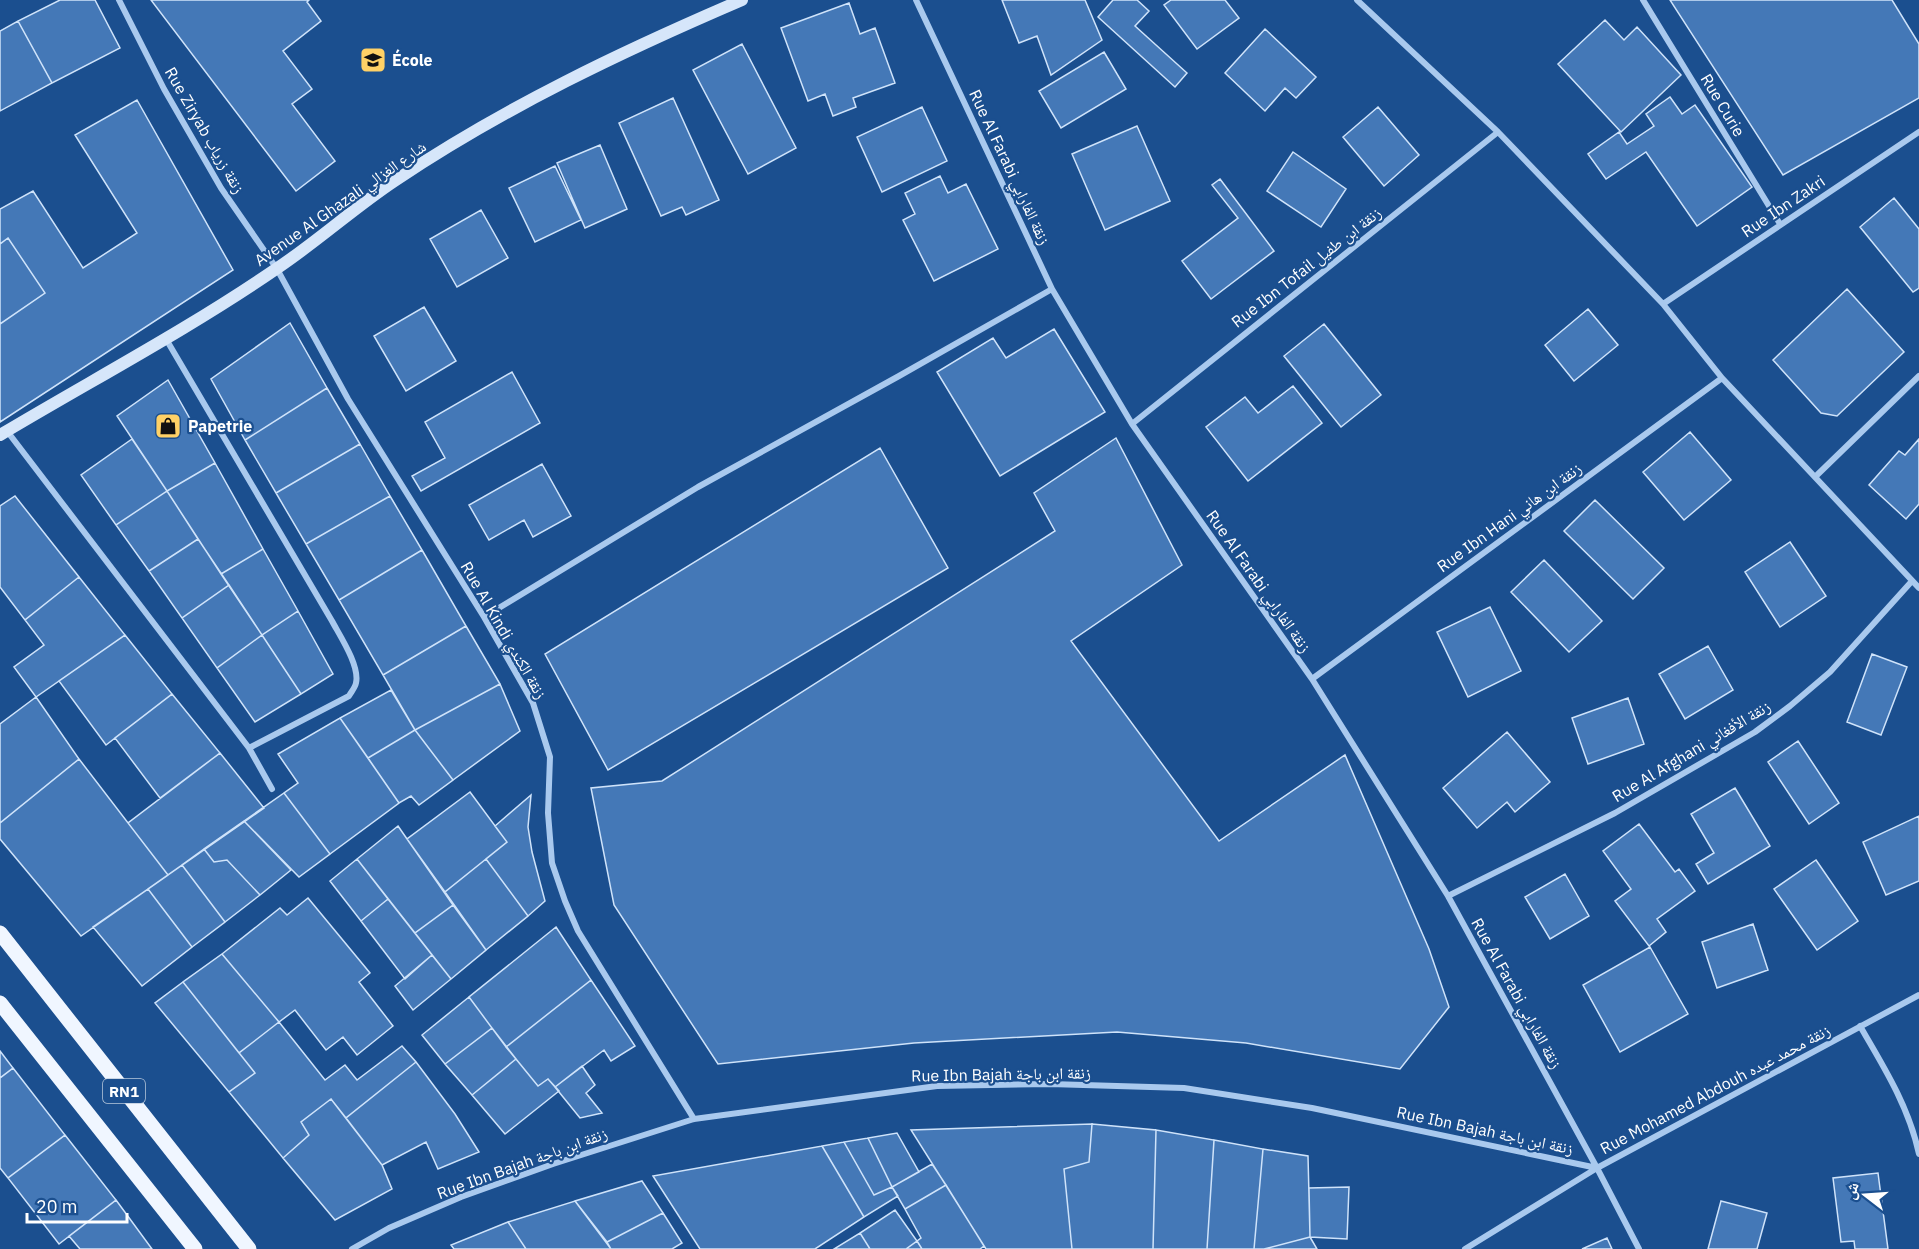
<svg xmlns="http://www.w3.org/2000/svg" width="1919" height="1249" font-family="'IBM Plex Sans','Noto Naskh Arabic',sans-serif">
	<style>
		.building { fill: #4478b7; stroke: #cfe3fa; stroke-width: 1.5 }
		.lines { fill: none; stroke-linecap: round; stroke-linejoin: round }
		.street { stroke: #a9c9ee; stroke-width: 6 }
		.secondary { stroke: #d6e6fa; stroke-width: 12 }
		.primary { stroke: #f0f6ff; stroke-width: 15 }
		.labels { text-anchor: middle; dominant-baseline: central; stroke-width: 4.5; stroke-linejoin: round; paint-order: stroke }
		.shield { fill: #1b4f8f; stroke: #bbcadd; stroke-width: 1.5 }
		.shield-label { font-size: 15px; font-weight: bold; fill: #fff }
		.poi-label { font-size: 16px; font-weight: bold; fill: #fff; stroke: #1b4f8f; text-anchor: start }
		.street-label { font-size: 16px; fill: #fff; stroke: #1b4f8f }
	</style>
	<rect width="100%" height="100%" fill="#1b4f8f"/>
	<path class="building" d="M 60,0 L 95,0 L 120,48 L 52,83 L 18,21 Z
		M 151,0 L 309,0 L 307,2 L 321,21 L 283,51 L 312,89 L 292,104 L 335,161 L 296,191 Z
		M 1002,0 L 1085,0 L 1102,40 L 1051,75 L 1037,36 L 1019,43 Z
		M 1113,0 L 1137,0 L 1149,11 L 1135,26 L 1187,73 L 1175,87 L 1098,17 Z
		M 1171,0 L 1225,0 L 1239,18 L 1197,49 L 1164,5 Z
		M 1670,0 L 1892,0 L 1919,44 L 1919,98 L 1783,175 Z
		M 849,3 L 860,34 L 875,28 L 895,83 L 853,98 L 856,107 L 833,116 L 825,94 L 808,101 L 781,28 Z
		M 1605,20 L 1624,40 L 1637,27 L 1681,75 L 1621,132 L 1558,64 Z
		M 18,21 L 52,83 L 0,111 L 0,31 Z
		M 1265,29 L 1316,77 L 1296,98 L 1285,88 L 1265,111 L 1225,73 Z
		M 742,44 L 796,148 L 748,174 L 693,70 Z
		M 1104,52 L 1126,89 L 1061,128 L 1039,91 Z
		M 1670,97 L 1682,114 L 1695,105 L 1752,187 L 1697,226 L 1646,152 L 1606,179 L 1588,154 L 1619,132 L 1627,144 L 1654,126 L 1646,114 Z
		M 673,98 L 719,200 L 686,215 L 682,207 L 661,216 L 619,123 Z
		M 137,100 L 233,270 L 0,422 L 0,324 L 45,293 L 8,238 L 0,244 L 0,209 L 33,191 L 83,268 L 137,233 L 75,135 Z
		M 922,107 L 947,161 L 882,192 L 857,137 Z
		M 1378,107 L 1419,155 L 1384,186 L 1343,137 Z
		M 1137,126 L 1170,201 L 1105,230 L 1072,154 Z
		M 600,145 L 627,209 L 585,228 L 557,163 Z
		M 1293,152 L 1346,189 L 1321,227 L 1267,191 Z
		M 555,166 L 581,220 L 535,242 L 509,188 Z
		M 940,176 L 948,193 L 966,184 L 998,249 L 934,281 L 903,220 L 915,214 L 905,193 Z
		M 1220,179 L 1274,251 L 1211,299 L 1182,261 L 1238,218 L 1212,185 Z
		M 1894,198 L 1919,229 L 1919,288 L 1913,292 L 1860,227 Z
		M 481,210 L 508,258 L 457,287 L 430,239 Z
		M 8,238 L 45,293 L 0,324 L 0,244 Z
		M 1847,289 L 1904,352 L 1837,416 L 1821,413 L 1773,360 Z
		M 424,307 L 456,361 L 406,391 L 374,336 Z
		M 1588,309 L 1618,345 L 1574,381 L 1545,345 Z
		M 290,323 L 327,388 L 245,440 L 211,379 Z
		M 1324,324 L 1381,395 L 1341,427 L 1284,356 Z
		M 1054,329 L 1105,412 L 1000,476 L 937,372 L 993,338 L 1006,358 Z
		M 512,372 L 540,423 L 421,491 L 412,476 L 445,458 L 425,422 Z
		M 168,380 L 215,463 L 167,491 L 117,416 Z
		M 1293,386 L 1322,423 L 1248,481 L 1206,427 L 1245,397 L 1258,413 Z
		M 327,388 L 360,444 L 276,493 L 245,440 Z
		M 1690,432 L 1731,480 L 1684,520 L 1643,472 Z
		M 1116,438 L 1182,565 L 1071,641 L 1219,841 L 1345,755 L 1429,949 L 1449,1007 L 1400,1069 L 1246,1043 L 1117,1032 L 914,1043 L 718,1064 L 614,905 L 591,788 L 662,781 L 1055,531 L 1034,493 Z
		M 132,439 L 167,491 L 116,525 L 81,475 Z
		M 1919,439 L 1919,504 L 1906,519 L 1869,485 L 1899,451 L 1905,455 Z
		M 360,444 L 390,496 L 306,544 L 276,493 Z
		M 880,448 L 948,568 L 608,770 L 545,654 Z
		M 215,463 L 263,549 L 221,574 L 167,491 Z
		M 542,464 L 571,516 L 533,537 L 524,520 L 489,540 L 469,505 Z
		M 167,491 L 198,539 L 149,571 L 116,525 Z
		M 15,496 L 79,577 L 25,620 L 0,587 L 0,506 Z
		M 390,496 L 422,550 L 339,600 L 306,544 Z
		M 1595,500 L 1664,568 L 1633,599 L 1564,531 Z
		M 198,539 L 229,585 L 182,618 L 149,571 Z
		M 1790,542 L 1826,596 L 1780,627 L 1745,572 Z
		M 263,549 L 298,611 L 262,635 L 221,574 Z
		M 422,550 L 466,626 L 383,675 L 339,600 Z
		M 1544,560 L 1602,621 L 1569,652 L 1511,592 Z
		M 79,577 L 125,635 L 36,697 L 14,667 L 44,645 L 25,620 Z
		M 229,585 L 262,635 L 217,668 L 182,618 Z
		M 1490,607 L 1521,671 L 1468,697 L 1437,632 Z
		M 298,611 L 333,674 L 301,694 L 262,635 Z
		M 466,626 L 500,684 L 415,730 L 383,675 Z
		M 125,635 L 172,694 L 106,745 L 59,681 Z
		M 262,635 L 301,694 L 255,722 L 217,668 Z
		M 1708,646 L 1733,690 L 1685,719 L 1659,674 Z
		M 1872,654 L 1907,667 L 1881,735 L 1847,722 Z
		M 500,684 L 520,731 L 453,780 L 415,730 Z
		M 391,690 L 415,730 L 368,758 L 340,718 Z
		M 172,694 L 220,753 L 160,798 L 115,738 Z
		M 36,697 L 79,759 L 0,823 L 0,724 Z
		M 1628,698 L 1644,744 L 1588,764 L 1572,718 Z
		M 340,718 L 399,803 L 330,854 L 284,793 L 298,783 L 278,754 Z
		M 415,730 L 453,780 L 419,805 L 411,796 L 399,803 L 368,758 Z
		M 1507,732 L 1550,782 L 1515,812 L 1507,802 L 1477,828 L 1443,788 Z
		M 1798,741 L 1839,803 L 1809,824 L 1768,762 Z
		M 220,753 L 264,808 L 168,875 L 128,823 Z
		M 79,759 L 168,875 L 81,936 L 0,839 L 0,823 Z
		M 1735,788 L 1770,846 L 1708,884 L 1696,864 L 1714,853 L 1691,814 Z
		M 470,792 L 507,842 L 445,892 L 407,839 Z
		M 284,793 L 330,854 L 299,877 L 244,821 Z
		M 531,795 L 528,827 L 532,852 L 545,901 L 528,916 L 486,859 L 507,842 L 495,826 Z
		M 1919,816 L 1919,881 L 1886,895 L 1863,842 Z
		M 244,821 L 291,870 L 260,895 L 227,860 L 214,862 L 204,849 Z
		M 1639,824 L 1675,872 L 1679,869 L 1695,891 L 1657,919 L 1666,932 L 1649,946 L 1615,901 L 1631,889 L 1603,851 Z
		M 398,826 L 453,905 L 415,933 L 357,859 Z
		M 204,849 L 214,862 L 227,860 L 260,895 L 225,922 L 182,865 Z
		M 357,859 L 388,899 L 361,921 L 330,881 Z
		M 486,859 L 528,916 L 486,950 L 445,892 Z
		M 1816,860 L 1858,921 L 1817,950 L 1774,889 Z
		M 182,865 L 225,922 L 192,947 L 148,889 Z
		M 1565,874 L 1589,916 L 1550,939 L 1525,897 Z
		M 148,889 L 192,947 L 142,986 L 93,927 Z
		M 308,898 L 370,973 L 359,982 L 393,1026 L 357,1055 L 343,1037 L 326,1050 L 295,1010 L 279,1022 L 222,954 L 280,908 L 287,915 Z
		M 388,899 L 432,955 L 405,979 L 361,921 Z
		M 453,905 L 486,950 L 451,979 L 415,933 Z
		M 1753,924 L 1768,970 L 1717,988 L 1702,942 Z
		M 556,927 L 591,980 L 506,1047 L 469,997 Z
		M 1650,947 L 1688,1014 L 1620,1052 L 1583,985 Z
		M 222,954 L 279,1022 L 239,1053 L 183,982 Z
		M 432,955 L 451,979 L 413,1010 L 395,986 Z
		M 591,980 L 635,1046 L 611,1061 L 604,1050 L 555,1087 L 548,1079 L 538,1086 L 506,1047 Z
		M 183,982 L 255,1073 L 229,1092 L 155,1003 Z
		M 469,997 L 492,1028 L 445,1064 L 422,1035 Z
		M 279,1022 L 325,1080 L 345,1065 L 357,1080 L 402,1046 L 416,1062 L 346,1118 L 331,1099 L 301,1122 L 309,1135 L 283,1158 L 229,1092 L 255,1073 L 239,1053 Z
		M 492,1028 L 516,1059 L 472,1095 L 445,1064 Z
		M 0,1051 L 13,1068 L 0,1078 Z
		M 516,1059 L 538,1086 L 548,1079 L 559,1091 L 505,1134 L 472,1095 Z
		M 416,1062 L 455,1114 L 479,1152 L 438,1169 L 426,1142 L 382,1165 L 346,1118 Z
		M 582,1066 L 595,1085 L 586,1093 L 602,1113 L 580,1118 L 555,1087 Z
		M 13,1068 L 65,1135 L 8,1178 L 0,1168 L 0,1078 Z
		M 331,1099 L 382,1165 L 392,1189 L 335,1220 L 283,1158 L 309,1135 L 301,1122 Z
		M 1092,1124 L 1156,1130 L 1153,1249 L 1072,1249 L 1064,1169 L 1089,1162 Z
		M 1092,1124 L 1089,1162 L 1064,1169 L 1072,1249 L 986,1249 L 911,1130 Z
		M 1156,1130 L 1214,1140 L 1207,1249 L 1153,1249 Z
		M 897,1133 L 919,1172 L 892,1187 L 868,1138 Z
		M 65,1135 L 116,1200 L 59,1244 L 8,1178 Z
		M 868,1138 L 892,1187 L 874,1195 L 844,1142 Z
		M 1214,1140 L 1263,1149 L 1254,1249 L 1207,1249 Z
		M 844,1142 L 874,1195 L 892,1187 L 898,1196 L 864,1217 L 822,1146 Z
		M 822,1146 L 864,1217 L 815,1249 L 700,1249 L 653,1176 Z
		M 1263,1149 L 1308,1156 L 1310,1237 L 1264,1249 L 1254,1249 Z
		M 932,1164 L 946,1185 L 905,1209 L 892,1187 Z
		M 1878,1173 L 1888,1249 L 1855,1249 L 1854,1241 L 1841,1242 L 1833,1178 Z
		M 642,1181 L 663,1213 L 607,1242 L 575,1201 Z
		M 946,1185 L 984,1246 L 980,1249 L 922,1249 L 917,1241 L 921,1238 L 905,1209 Z
		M 1349,1187 L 1347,1239 L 1310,1237 L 1309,1188 Z
		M 116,1200 L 152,1249 L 80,1249 L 69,1236 Z
		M 575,1201 L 611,1249 L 526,1249 L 508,1222 Z
		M 1721,1201 L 1767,1213 L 1757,1249 L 1708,1249 Z
		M 895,1210 L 917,1241 L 906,1249 L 870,1249 L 860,1233 Z
		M 663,1213 L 682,1243 L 672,1249 L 611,1249 L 607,1242 Z
		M 508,1222 L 526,1249 L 454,1249 L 451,1245 Z
		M 860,1233 L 870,1249 L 834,1249 Z
		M 1310,1237 L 1317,1249 L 1264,1249 Z
		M 1607,1238 L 1612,1249 L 1582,1249 Z
		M 917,1241 L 922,1249 L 906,1249 Z"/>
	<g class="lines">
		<path class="street" d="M 119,0 L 164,89 L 221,188 L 277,269 L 348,399 L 484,617 L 533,703 L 550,757 L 548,813 L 552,863 L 565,901 L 578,931 L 694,1119
			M 916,0 L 1052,289 L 1132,424 L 1312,679 L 1448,896 L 1597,1168 L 1639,1249
			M 1357,0 L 1498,132 L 1663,304 L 1722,378 L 1919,588
			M 1643,0 L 1780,224
			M 1663,304 L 1919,132
			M 166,339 L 332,621 C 340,636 360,666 356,683 C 355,688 351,692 349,696 L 249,748
			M 1132,424 L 1498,132
			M 7,431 L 249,748 L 272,789
			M 1815,477 L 1919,376
			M 484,617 L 698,487 L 899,376 L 1052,289
			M 1312,679 L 1722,378
			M 1448,896 L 1615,813 L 1755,732 L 1790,706 L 1830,672 L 1912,581
			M 1860,1026 C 1884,1067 1909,1107 1919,1154
			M 352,1249 L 389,1228 L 461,1197 L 553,1164 L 694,1119 L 937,1086 L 1050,1084 L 1184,1088 L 1312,1108 L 1597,1168
			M 1465,1249 L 1597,1168 L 1919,995"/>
		<path class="secondary" d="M 0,435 C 92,380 187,330 276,269 C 318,241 355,207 396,180 C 505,107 623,51 742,0"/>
		<path class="primary" d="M 0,933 L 249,1249
			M 0,1003 L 195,1249"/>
	</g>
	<defs>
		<symbol id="school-square" viewBox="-11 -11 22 22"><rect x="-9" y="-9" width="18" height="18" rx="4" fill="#ffd166" stroke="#1b4f8f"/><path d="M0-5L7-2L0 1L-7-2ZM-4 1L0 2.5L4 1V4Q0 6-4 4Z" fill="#111"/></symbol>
		<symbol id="shop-square" viewBox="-11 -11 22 22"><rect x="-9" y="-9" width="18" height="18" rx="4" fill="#ffd166" stroke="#1b4f8f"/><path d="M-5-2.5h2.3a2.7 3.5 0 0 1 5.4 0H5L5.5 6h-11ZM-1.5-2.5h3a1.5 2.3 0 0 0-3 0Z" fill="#111"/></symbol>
	</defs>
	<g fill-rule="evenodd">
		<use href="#school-square" x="358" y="45" width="30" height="30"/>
		<use href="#shop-square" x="153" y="411" width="30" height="30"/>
	</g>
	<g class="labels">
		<rect class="shield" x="103" y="1079" width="42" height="24" rx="4.5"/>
		<g class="shield-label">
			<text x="124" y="1091">RN1</text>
		</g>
		<g class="poi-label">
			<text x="392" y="60">École</text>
			<text x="188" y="426">Papetrie</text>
		</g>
		<g class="street-label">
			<text transform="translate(1723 105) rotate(59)">Rue Curie</text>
			<text transform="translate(205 130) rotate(60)">Rue Ziryab زنقة زرياب</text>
			<text transform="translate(1010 167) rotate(65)">Rue Al Farabi زنقة الفارابي</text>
			<text transform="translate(340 203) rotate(-35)">Avenue Al Ghazali شارع الغزالي</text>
			<text transform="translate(1783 206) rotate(-34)">Rue Ibn Zakri</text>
			<text transform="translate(1306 267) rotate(-38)">Rue Ibn Tofail زنقة ابن طفيل</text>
			<text transform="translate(1509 517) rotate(-36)">Rue Ibn Hani زنقة ابن هاني</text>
			<text transform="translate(1259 581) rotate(55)">Rue Al Farabi زنقة الفارابي</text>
			<text transform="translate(504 630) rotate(60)">Rue Al Kindi زنقة الكندي</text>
			<text transform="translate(1691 751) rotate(-31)">Rue Al Afghani زنقة الأفغاني</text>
			<text transform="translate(1517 993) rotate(61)">Rue Al Farabi زنقة الفارابي</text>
			<text transform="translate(1001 1074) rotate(-1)">Rue Ibn Bajah زنقة ابن باجة</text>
			<text transform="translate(1715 1089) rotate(-28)">Rue Mohamed Abdouh زنقة محمد عبده</text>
			<text transform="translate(1485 1130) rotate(12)">Rue Ibn Bajah زنقة ابن باجة</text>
			<text transform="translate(522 1163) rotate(-20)">Rue Ibn Bajah زنقة ابن باجة</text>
		</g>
	</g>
	<g transform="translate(1865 1195) rotate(287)" stroke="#1b4f8f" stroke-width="4.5" paint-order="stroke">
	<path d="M0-4.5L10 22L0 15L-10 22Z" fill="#ffffff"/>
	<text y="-9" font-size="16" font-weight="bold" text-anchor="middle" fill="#ffffff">ش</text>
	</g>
	<path d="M27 1213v9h100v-9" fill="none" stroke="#ffffff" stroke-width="3"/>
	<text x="36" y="1213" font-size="18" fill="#ffffff" stroke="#1b4f8f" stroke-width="4.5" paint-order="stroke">20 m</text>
</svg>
